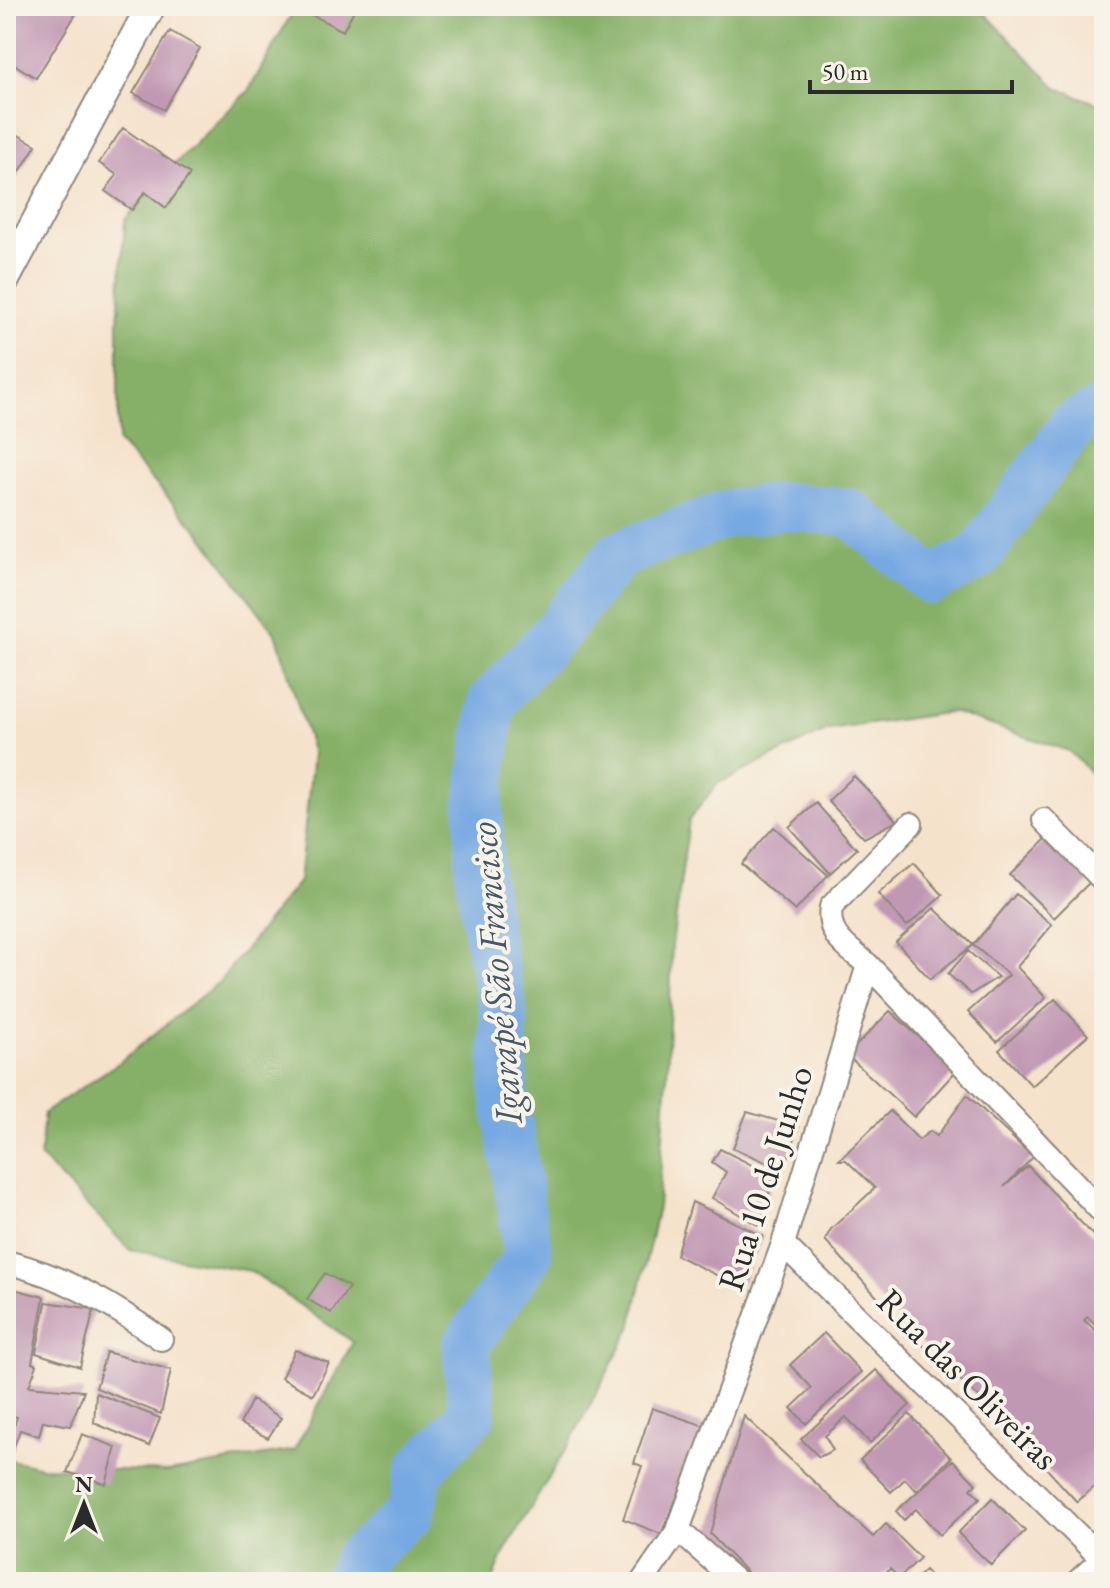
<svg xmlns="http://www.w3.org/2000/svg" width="1110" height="1588" font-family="'EB Garamond',serif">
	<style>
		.forest { fill: #86b068; stroke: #586e4a; stroke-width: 2 }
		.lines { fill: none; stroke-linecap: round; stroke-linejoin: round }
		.river { stroke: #76a8e2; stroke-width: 48 }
		.building { fill: #c198b4 }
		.minor-casing { stroke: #90867b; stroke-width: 26 }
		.tertiary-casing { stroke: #90867b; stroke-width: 32 }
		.minor { stroke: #fff; stroke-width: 22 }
		.tertiary { stroke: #fff; stroke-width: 28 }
		.labels { text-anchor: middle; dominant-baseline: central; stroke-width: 8; stroke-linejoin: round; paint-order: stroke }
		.street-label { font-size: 36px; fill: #2b2b2b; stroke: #f7f3e8 }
		.water-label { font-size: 38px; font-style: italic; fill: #45576b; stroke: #f7f3e8 }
	</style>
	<rect width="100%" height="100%" fill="#f7f3e8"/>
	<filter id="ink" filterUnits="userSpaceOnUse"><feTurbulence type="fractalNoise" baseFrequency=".0125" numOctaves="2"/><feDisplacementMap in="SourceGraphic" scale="16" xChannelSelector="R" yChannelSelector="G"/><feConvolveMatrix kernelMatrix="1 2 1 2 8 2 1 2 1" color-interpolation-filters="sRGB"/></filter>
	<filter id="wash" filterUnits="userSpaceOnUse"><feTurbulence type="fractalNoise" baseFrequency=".006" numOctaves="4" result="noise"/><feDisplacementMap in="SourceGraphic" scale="32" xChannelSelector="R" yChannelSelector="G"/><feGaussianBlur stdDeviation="1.8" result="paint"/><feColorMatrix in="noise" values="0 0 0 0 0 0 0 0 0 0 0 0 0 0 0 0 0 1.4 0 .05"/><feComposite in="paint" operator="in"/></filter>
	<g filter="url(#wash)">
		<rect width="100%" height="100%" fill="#f5e2cb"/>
		<path class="forest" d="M 296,6 L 978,6 L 1057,88 L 1104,106 L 1104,786 L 1069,751 L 952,712 L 828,730 L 717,784 L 689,820 L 672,945 L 667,1077 L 658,1207 L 631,1328 L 572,1439 L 506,1549 L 492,1582 L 6,1582 L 6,1459 L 42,1467 L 168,1472 L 294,1450 L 353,1342 L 251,1271 L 130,1250 L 40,1157 L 44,1113 L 121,1061 L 220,981 L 299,881 L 313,754 L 277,636 L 201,534 L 118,442 L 118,322 L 125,220 L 156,183 L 249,90 Z"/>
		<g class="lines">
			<path class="river" d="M 348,1582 L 357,1559 L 410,1513 L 420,1469 L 472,1414 L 466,1345 L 528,1255 L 504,1092 L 503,1009 L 489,944 L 479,874 L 479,801 L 492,701 L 555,633 L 618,554 L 728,513 L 783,506 L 850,512 L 931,580 L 978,556 L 1073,424 L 1104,409"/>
		</g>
		<g id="blocks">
			<path class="building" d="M 6,6 L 81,6 L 36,78 L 6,59 Z
				M 305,6 L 356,6 L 343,31 L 302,10 Z
				M 170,31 L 200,48 L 164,110 L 133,93 Z
				M 123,128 L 190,174 L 166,208 L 145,192 L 132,210 L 105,191 L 117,175 L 99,163 Z
				M 13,132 L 36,145 L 13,183 L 6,178 L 6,142 Z
				M 854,776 L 897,821 L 864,838 L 828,801 Z
				M 816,803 L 857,849 L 830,873 L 789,827 Z
				M 774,827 L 828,875 L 795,911 L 741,864 Z
				M 1047,838 L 1091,881 L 1054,918 L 1010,875 Z
				M 914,863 L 943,895 L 907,926 L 878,894 Z
				M 1016,894 L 1052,925 L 1017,967 L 1046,998 L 997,1042 L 968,1012 L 1009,975 L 973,945 Z
				M 934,908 L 973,945 L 930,979 L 896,942 Z
				M 968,951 L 998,977 L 971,994 L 948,974 Z
				M 1055,999 L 1088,1035 L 1032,1086 L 999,1050 Z
				M 890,1011 L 956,1071 L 914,1117 L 847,1055 Z
				M 967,1095 L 1033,1157 L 1004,1187 L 1028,1166 L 1104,1247 L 1104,1334 L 1088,1317 L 1084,1320 L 1104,1338 L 1104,1478 L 1077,1502 L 998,1415 L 911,1334 L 825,1240 L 831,1229 L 875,1188 L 846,1160 L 839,1160 L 890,1111 L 919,1140 L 930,1131 L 937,1136 Z
				M 747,1112 L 799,1127 L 784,1170 L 733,1148 Z
				M 720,1149 L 774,1176 L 759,1226 L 712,1198 L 726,1172 L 712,1162 Z
				M 692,1202 L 763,1236 L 740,1287 L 676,1255 Z
				M 325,1273 L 349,1287 L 331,1313 L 307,1299 Z
				M 6,1287 L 44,1297 L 32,1363 L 37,1365 L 29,1386 L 84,1391 L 70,1426 L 43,1421 L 39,1436 L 20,1430 L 9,1460 L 6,1459 L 6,1426 L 14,1427 L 17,1417 L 6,1413 Z
				M 46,1302 L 94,1309 L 80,1367 L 36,1353 Z
				M 824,1333 L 861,1372 L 806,1424 L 791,1408 L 812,1388 L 790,1365 Z
				M 295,1350 L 329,1363 L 313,1395 L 281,1378 Z
				M 106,1352 L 171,1370 L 161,1414 L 96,1388 Z
				M 876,1370 L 910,1405 L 870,1443 L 846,1417 L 825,1436 L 833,1450 L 819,1457 L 801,1439 Z
				M 96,1393 L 160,1418 L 149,1446 L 94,1423 Z
				M 252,1400 L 281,1418 L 268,1438 L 240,1424 Z
				M 652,1408 L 708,1427 L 661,1534 L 623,1519 L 642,1466 L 634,1463 Z
				M 909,1414 L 951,1458 L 917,1491 L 905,1479 L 891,1492 L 860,1460 Z
				M 744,1416 L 873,1537 L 886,1524 L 920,1558 L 899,1578 L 890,1569 L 879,1579 L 882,1582 L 756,1582 L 710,1534 Z
				M 82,1434 L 116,1447 L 106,1484 L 67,1472 Z
				M 953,1460 L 976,1484 L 971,1489 L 980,1498 L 940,1535 L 916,1509 L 904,1520 L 896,1511 Z
				M 992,1498 L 1025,1531 L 991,1565 L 958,1533 Z
				M 925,1570 L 936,1582 L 913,1582 Z"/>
		</g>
	</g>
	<g filter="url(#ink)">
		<use href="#blocks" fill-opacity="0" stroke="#90867b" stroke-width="2"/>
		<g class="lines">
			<defs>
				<path id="minor" d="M 1044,820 L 1104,881
					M 911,824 L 831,907 C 826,937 848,947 868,965 L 1104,1214
					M 783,1244 L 1104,1561
					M 6,1262 C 64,1276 113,1305 161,1339
					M 678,1530 L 737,1582
					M 642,1582 L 678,1530 L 783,1244 L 868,965
					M 1077,1582 L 1104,1558"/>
				<path id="tertiary" d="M 6,278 L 151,6"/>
			</defs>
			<use href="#minor" class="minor-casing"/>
			<use href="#tertiary" class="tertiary-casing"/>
			<use href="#minor" class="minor"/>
			<use href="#tertiary" class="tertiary"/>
		</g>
	</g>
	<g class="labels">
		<g class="street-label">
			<text transform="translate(765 1178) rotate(-72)">Rua 10 de Junho</text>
			<text transform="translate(968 1379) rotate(45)">Rua das Oliveiras</text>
		</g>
		<g class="water-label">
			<text transform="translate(495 973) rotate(-95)">Igarapé São Francisco</text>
		</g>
	</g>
	<rect width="1110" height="1588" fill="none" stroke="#f7f3e8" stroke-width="32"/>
	<g transform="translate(84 1504)" stroke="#f7f3e8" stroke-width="6" paint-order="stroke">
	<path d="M0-6L14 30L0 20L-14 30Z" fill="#2b2b2b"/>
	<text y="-12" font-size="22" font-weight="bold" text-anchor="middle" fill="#2b2b2b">N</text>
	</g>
	<path d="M810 80v12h202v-12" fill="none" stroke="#2b2b2b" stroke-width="4"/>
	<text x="822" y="80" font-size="24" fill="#2b2b2b" stroke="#f7f3e8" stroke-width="6" paint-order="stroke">50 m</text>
</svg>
